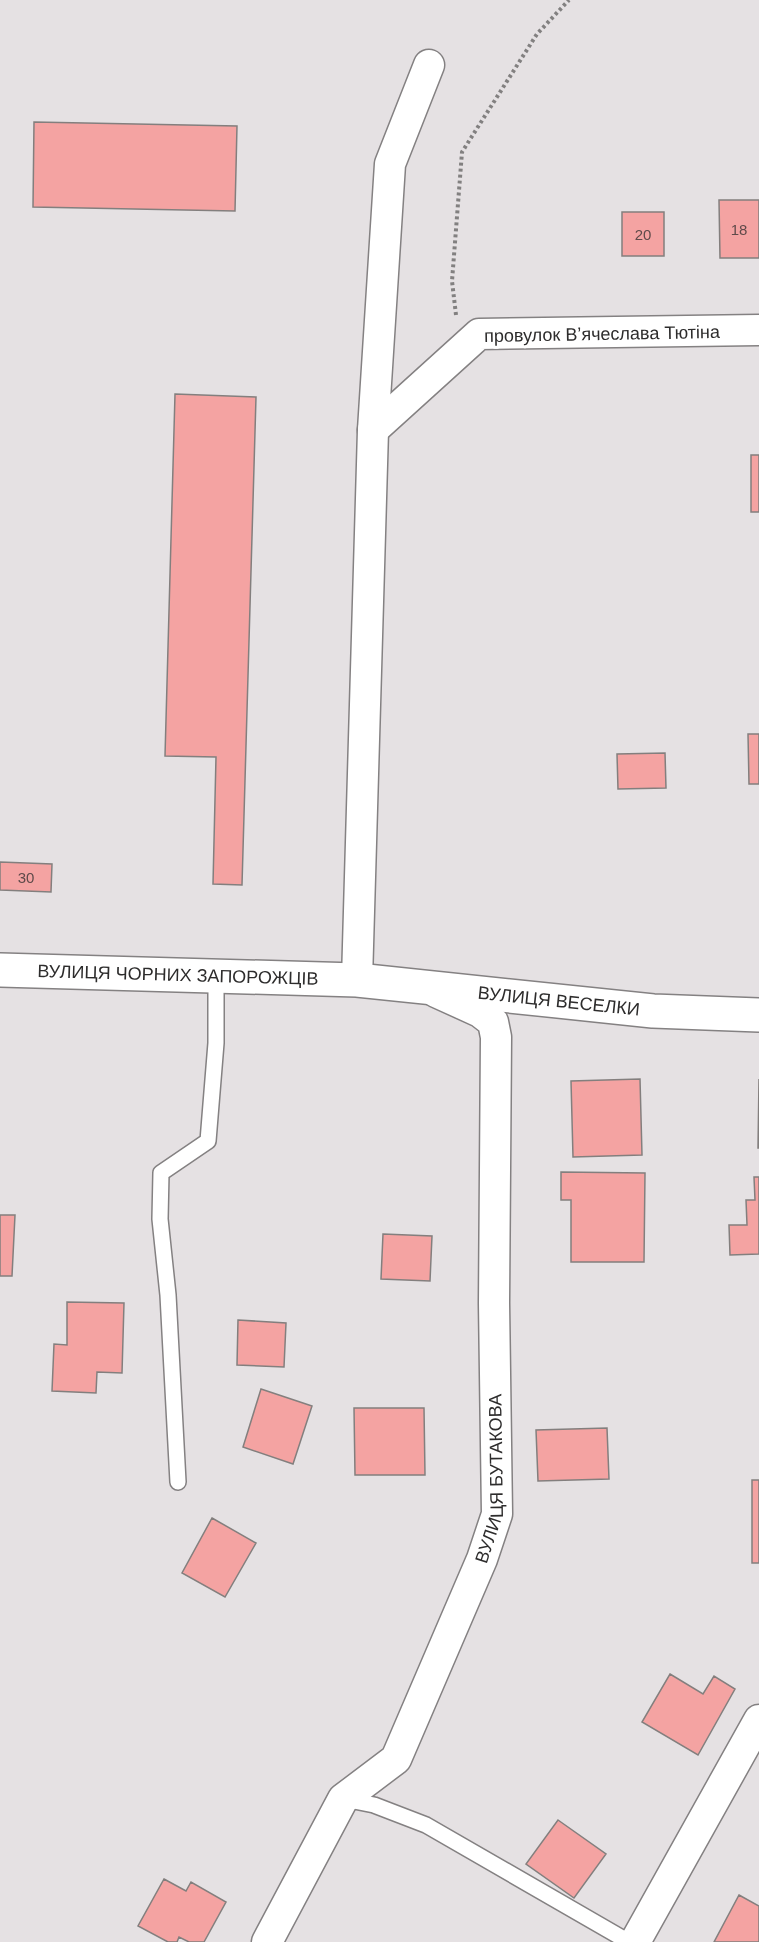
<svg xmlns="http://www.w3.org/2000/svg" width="759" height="1942" font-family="Arial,sans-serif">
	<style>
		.building { fill: #f4a3a2; stroke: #837f7e; stroke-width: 1.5 }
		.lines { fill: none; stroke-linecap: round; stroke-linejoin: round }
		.lane-casing { stroke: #848182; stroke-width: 18 }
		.street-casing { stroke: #848182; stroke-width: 33 }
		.secondary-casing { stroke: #848182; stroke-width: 36 }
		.path { stroke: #828080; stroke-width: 4; stroke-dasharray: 3 3; stroke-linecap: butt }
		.lane { stroke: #fff; stroke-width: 15 }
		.street { stroke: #fff; stroke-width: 30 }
		.secondary { stroke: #fff; stroke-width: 33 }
		.labels { text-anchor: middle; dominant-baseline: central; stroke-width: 6; stroke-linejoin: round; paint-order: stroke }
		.number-label { font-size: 15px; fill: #5f4a4a }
		.street-label { font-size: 18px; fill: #2d2c2c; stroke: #fff }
	</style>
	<rect width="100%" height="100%" fill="#e5e1e3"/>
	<path class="building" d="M 34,122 L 237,126 L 235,211 L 33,207 Z
		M 719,200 L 759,200 L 759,258 L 720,258 Z
		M 622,212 L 664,212 L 664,256 L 622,256 Z
		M 175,394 L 256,397 L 242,885 L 213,884 L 216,757 L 165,756 Z
		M 751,455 L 759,455 L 759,512 L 751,512 Z
		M 748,734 L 759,734 L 759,784 L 749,784 Z
		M 665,753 L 666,788 L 618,789 L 617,754 Z
		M 0,862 L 52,864 L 51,892 L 0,890 Z
		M 640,1079 L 642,1155 L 573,1157 L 571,1081 Z
		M 759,1079 L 759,1148 L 758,1148 Z
		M 561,1172 L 645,1173 L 644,1262 L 571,1262 L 571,1200 L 561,1200 Z
		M 754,1177 L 759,1177 L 759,1254 L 730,1255 L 729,1225 L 747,1225 L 746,1200 L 755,1200 Z
		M 0,1215 L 15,1215 L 12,1276 L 0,1276 Z
		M 383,1234 L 432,1236 L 430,1281 L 381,1279 Z
		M 67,1302 L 124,1303 L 122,1373 L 97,1372 L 96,1393 L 52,1391 L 54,1344 L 67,1345 Z
		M 238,1320 L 286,1323 L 284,1367 L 237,1365 Z
		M 261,1389 L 312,1406 L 293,1464 L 243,1447 Z
		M 354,1408 L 424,1408 L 425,1475 L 355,1475 Z
		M 607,1428 L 609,1479 L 538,1481 L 536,1430 Z
		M 752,1480 L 759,1480 L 759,1563 L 752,1563 Z
		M 212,1518 L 256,1543 L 225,1597 L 182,1573 Z
		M 670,1674 L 703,1694 L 714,1676 L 735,1689 L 698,1755 L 642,1722 Z
		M 558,1820 L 606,1854 L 574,1898 L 526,1864 Z
		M 164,1879 L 186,1891 L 191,1882 L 226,1902 L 204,1942 L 189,1942 L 179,1937 L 177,1942 L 168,1942 L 138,1926 Z
		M 739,1895 L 759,1906 L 759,1942 L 714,1942 Z"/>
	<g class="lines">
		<defs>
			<path id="lane" d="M 178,1482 L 168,1295 L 160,1219 L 161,1173 L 208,1141 L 216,1043 L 216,976
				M 344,1799 L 374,1805 L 426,1825 L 629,1942"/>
			<g id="street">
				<path d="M 373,430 L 479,334 L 759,330"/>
				<path d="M 357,980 L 373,430 L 390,164 L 429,65"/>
				<path id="s1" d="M 267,1942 L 343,1799 L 396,1759 L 482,1559 L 497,1514 L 494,1303 L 496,1037 L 493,1022 L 480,1012 L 436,992"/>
				<path d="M 635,1942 L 759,1720"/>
			</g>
			<g id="secondary">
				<path id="s2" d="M 0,970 L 357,980 L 653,1011 L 759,1015"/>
			</g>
		</defs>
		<use href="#lane" class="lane-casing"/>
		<use href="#street" class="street-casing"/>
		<use href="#secondary" class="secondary-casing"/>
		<path class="path" d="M 456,315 L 452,281 L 462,152 L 537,34 L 569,0"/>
		<use href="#lane" class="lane"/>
		<use href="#street" class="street"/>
		<use href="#secondary" class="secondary"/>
	</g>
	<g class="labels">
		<g class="number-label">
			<text x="739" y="229">18</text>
			<text x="643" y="234">20</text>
			<text x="26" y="877">30</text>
		</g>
		<g class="street-label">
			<text transform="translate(602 334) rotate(-1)">провулок Вʼячеслава Тютіна</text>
			<text stroke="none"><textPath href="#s2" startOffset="178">ВУЛИЦЯ ЧОРНИХ ЗАПОРОЖЦІВ</textPath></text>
			<text stroke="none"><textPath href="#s2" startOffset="560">ВУЛИЦЯ ВЕСЕЛКИ</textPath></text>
			<text stroke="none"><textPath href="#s1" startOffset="528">ВУЛИЦЯ БУТАКОВА</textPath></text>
		</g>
	</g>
</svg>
